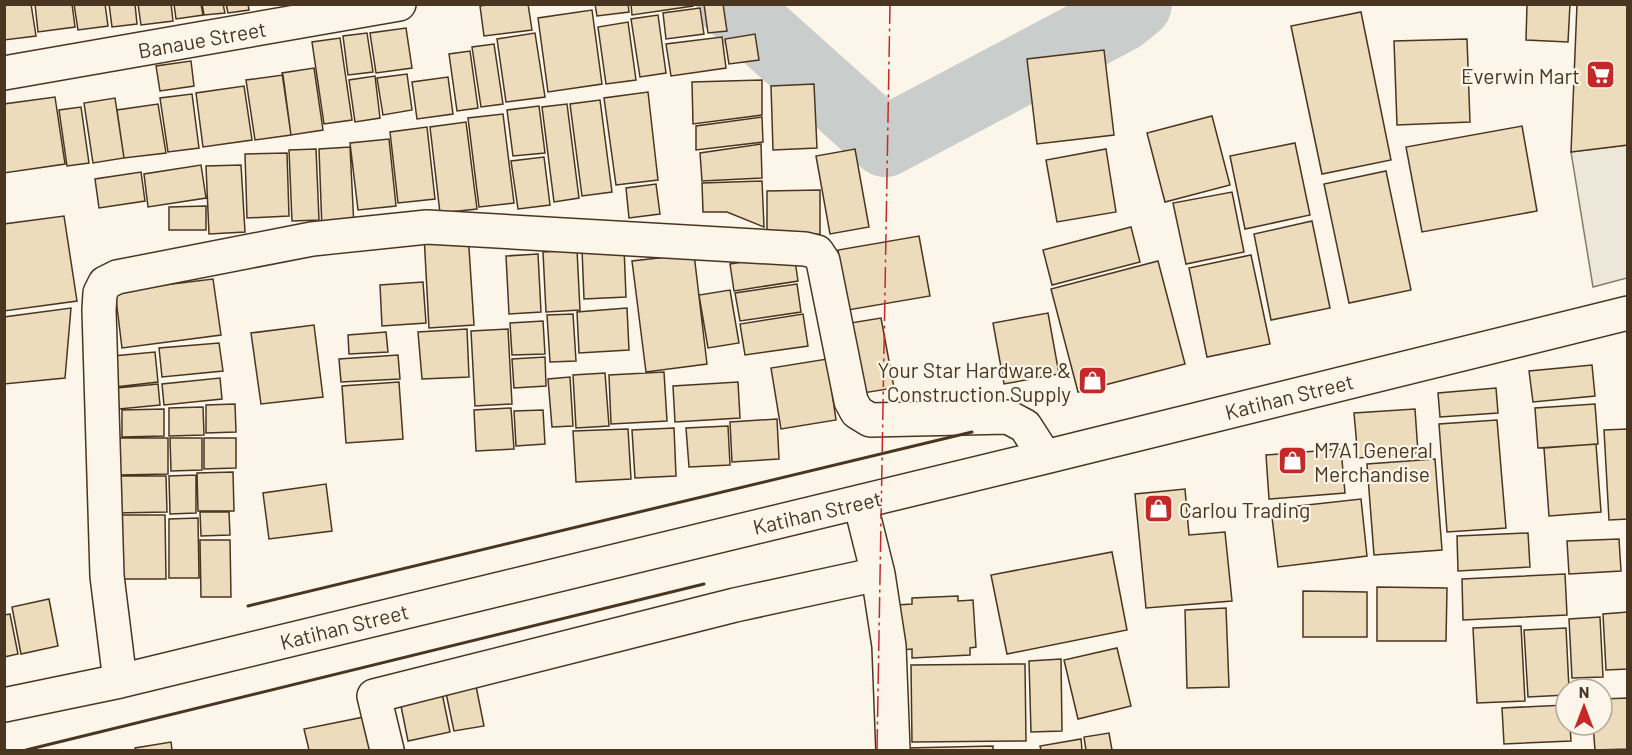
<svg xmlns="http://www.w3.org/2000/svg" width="1632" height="755" font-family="Barlow,sans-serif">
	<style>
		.parking { fill: #ede7d9; stroke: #887966; stroke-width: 1.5 }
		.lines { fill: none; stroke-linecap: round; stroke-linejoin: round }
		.river { stroke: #c9cecd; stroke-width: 70 }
		.building { fill: #ecdcbc; stroke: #4a3520; stroke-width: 1.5 }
		.minor-casing { stroke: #4a3520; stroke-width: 36 }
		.minor { stroke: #fbf6e9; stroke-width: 33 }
		.wall { stroke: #4a3520; stroke-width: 3 }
		.power { stroke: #c62828; stroke-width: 1.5; stroke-dasharray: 21 4.5 3 4.5; stroke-linecap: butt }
		.labels { text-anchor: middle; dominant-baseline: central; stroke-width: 4.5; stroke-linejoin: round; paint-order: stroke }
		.street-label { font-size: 21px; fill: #4a3520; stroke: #fbf6e9 }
		.poi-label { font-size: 21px; fill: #4a3520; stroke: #fbf6e9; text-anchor: end }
	</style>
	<rect width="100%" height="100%" fill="#fbf6e9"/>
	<path class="parking" d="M 1627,145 L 1627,278 L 1593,287 L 1571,152 Z"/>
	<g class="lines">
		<path class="river" d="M 731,4 L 885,142 L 1121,17 L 1137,4"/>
	</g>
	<path class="building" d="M 4,4 L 31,4 L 36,36 L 4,40 Z
		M 35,4 L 72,4 L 75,27 L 38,32 Z
		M 74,4 L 105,4 L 108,26 L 78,30 Z
		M 109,4 L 135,4 L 137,24 L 112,27 Z
		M 138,4 L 171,4 L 173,21 L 141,25 Z
		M 174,4 L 201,4 L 203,15 L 176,19 Z
		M 202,4 L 223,4 L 225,13 L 204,15 Z
		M 226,4 L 248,4 L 249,10 L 228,13 Z
		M 493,4 L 528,4 L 532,30 L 484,36 L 480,6 Z
		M 595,4 L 628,4 L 629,12 L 597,16 Z
		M 631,4 L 693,4 L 693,6 L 632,15 Z
		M 704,4 L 723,4 L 727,31 L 708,33 Z
		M 1527,4 L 1570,4 L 1568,42 L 1526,40 Z
		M 1577,4 L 1628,4 L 1628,145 L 1571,152 Z
		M 700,8 L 704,34 L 666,39 L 663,13 Z
		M 592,10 L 602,84 L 548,92 L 538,18 Z
		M 1361,12 L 1391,160 L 1322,174 L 1291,26 Z
		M 658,15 L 666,73 L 640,77 L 631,19 Z
		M 628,22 L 636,80 L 606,84 L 598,27 Z
		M 406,28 L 412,68 L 376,73 L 370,33 Z
		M 367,33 L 373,72 L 348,75 L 343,36 Z
		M 535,33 L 545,97 L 506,102 L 497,39 Z
		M 755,34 L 759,60 L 729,64 L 725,39 Z
		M 722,37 L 726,68 L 671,76 L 666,44 Z
		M 340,38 L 352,120 L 324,124 L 312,42 Z
		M 1467,39 L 1470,122 L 1397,125 L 1394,41 Z
		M 494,44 L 503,104 L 481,107 L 472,47 Z
		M 1104,50 L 1114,135 L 1037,144 L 1027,59 Z
		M 470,51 L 478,108 L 457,111 L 449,54 Z
		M 191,61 L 194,86 L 160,91 L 156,66 Z
		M 314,68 L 323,130 L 291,135 L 282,73 Z
		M 407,74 L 412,110 L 383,115 L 377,78 Z
		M 283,75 L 291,135 L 255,140 L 246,80 Z
		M 375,76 L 380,118 L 355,122 L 349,80 Z
		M 448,77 L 453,114 L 417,119 L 412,82 Z
		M 762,80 L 762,115 L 693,124 L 692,82 Z
		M 814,84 L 817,148 L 773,150 L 771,86 Z
		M 244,86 L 252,140 L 203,147 L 196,93 Z
		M 648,92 L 658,180 L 616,185 L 604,98 Z
		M 192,94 L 199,148 L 168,152 L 160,98 Z
		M 55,97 L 65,164 L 4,173 L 4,104 Z
		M 115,98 L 124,158 L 93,163 L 84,103 Z
		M 600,100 L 612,192 L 582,196 L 570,104 Z
		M 158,104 L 166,153 L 124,158 L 117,110 Z
		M 567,104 L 579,198 L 554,202 L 542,107 Z
		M 539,106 L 545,153 L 513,156 L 507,110 Z
		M 81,107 L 89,163 L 67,166 L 59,110 Z
		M 503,114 L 514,203 L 479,207 L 468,118 Z
		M 1212,116 L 1230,185 L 1165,202 L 1147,133 Z
		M 762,117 L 763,142 L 696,150 L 696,126 Z
		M 466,122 L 477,209 L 440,213 L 430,127 Z
		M 1522,126 L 1537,211 L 1422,232 L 1406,147 Z
		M 427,127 L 435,199 L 398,203 L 390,132 Z
		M 389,139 L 396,206 L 358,210 L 350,143 Z
		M 1295,143 L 1310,215 L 1245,229 L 1230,156 Z
		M 761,144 L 762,178 L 702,181 L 700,153 Z
		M 350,147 L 354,227 L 322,229 L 319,149 Z
		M 316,149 L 319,220 L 292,221 L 289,150 Z
		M 855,149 L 869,227 L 830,234 L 816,156 Z
		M 1106,149 L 1116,212 L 1057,222 L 1046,160 Z
		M 287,153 L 289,216 L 247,218 L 245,154 Z
		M 544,157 L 550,205 L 518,209 L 511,161 Z
		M 201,165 L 206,198 L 148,207 L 144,174 Z
		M 241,165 L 245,232 L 209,234 L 206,166 Z
		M 1386,171 L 1411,290 L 1349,303 L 1324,184 Z
		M 141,172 L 145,201 L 99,208 L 95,179 Z
		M 762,181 L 764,227 L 727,212 L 703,212 L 702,183 Z
		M 656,184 L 660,214 L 629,218 L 626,188 Z
		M 820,190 L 820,234 L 767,236 L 767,191 Z
		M 1232,192 L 1244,252 L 1186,264 L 1173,203 Z
		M 206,206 L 206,230 L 169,230 L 169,207 Z
		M 64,216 L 77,301 L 4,311 L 4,224 Z
		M 1312,221 L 1330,308 L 1271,320 L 1254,234 Z
		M 1131,227 L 1140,262 L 1052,285 L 1043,250 Z
		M 468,233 L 474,325 L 429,328 L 424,235 Z
		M 919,236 L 930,296 L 848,310 L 838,250 Z
		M 624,247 L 626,297 L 584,299 L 582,249 Z
		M 577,250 L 580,310 L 546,312 L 543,252 Z
		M 538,254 L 541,312 L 509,314 L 506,256 Z
		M 694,254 L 707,364 L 646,372 L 632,261 Z
		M 794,254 L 798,281 L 734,291 L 730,264 Z
		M 1251,255 L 1270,344 L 1207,357 L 1189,268 Z
		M 1158,261 L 1185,364 L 1078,392 L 1051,289 Z
		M 213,279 L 221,335 L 122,348 L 115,291 Z
		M 423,282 L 426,323 L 382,326 L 380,285 Z
		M 797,284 L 801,312 L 740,321 L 735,293 Z
		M 730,290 L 739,343 L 708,348 L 699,295 Z
		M 71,308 L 65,378 L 4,384 L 4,317 Z
		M 627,308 L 629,350 L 579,353 L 577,312 Z
		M 1048,313 L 1059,374 L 1004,384 L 993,323 Z
		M 573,314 L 576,361 L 550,362 L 547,315 Z
		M 803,314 L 808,346 L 745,355 L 740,324 Z
		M 881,318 L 894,388 L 857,394 L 844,324 Z
		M 543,321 L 545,354 L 512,355 L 510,323 Z
		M 314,325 L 323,397 L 261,404 L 251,333 Z
		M 467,329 L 469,377 L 422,379 L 418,332 Z
		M 508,329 L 512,404 L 475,406 L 471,331 Z
		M 386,332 L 388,352 L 349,354 L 348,335 Z
		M 219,343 L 223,371 L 162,377 L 159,348 Z
		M 155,352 L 158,382 L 115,387 L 113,356 Z
		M 398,355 L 400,379 L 341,382 L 339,359 Z
		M 545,357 L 546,386 L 514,388 L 512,359 Z
		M 827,359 L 836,420 L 781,429 L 771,368 Z
		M 1592,365 L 1595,396 L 1533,402 L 1529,371 Z
		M 664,372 L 667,421 L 611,424 L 609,375 Z
		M 605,373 L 609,426 L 576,428 L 573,375 Z
		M 570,377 L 573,426 L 552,427 L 548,379 Z
		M 220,378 L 222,399 L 164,405 L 162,384 Z
		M 399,382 L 403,439 L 346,443 L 342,386 Z
		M 738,382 L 740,418 L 675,422 L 673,386 Z
		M 158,384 L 160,405 L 119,409 L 117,388 Z
		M 1496,388 L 1498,413 L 1440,417 L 1438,393 Z
		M 235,404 L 236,432 L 206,433 L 206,405 Z
		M 1595,404 L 1598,444 L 1538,448 L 1535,408 Z
		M 203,407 L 204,435 L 169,436 L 169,408 Z
		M 511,408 L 514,449 L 476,451 L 474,410 Z
		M 164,409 L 164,436 L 122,437 L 122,410 Z
		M 1415,409 L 1418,453 L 1358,458 L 1354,413 Z
		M 543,410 L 545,444 L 516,446 L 514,411 Z
		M 777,419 L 779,459 L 732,462 L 730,422 Z
		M 1497,420 L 1506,528 L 1447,532 L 1439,424 Z
		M 728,426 L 730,465 L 689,467 L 686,428 Z
		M 674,428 L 676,476 L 635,478 L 632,430 Z
		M 628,429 L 631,479 L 576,482 L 573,431 Z
		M 1628,429 L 1628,519 L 1609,520 L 1604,430 Z
		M 120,438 L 168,438 L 168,474 L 120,475 Z
		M 170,438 L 202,438 L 202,470 L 171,471 Z
		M 204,438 L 236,438 L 236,468 L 204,469 Z
		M 1596,444 L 1601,512 L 1549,516 L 1544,448 Z
		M 1341,449 L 1345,493 L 1269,499 L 1266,455 Z
		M 1435,459 L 1442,550 L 1374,555 L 1367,464 Z
		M 233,472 L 234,511 L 198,511 L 197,473 Z
		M 196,475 L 196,513 L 170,514 L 169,476 Z
		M 115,476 L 166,476 L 167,512 L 115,513 Z
		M 326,484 L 332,531 L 269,539 L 263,493 Z
		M 1185,489 L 1189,535 L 1225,532 L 1232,601 L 1146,608 L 1135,494 Z
		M 1361,499 L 1367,556 L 1278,567 L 1271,509 Z
		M 200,512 L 229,512 L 230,535 L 201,536 Z
		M 115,515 L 165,515 L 166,579 L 116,579 Z
		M 198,518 L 199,578 L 169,578 L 169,519 Z
		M 1528,533 L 1530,567 L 1458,571 L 1457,536 Z
		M 1619,539 L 1621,571 L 1569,574 L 1567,541 Z
		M 200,540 L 230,540 L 231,597 L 201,597 Z
		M 1112,552 L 1127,630 L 1007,654 L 991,575 Z
		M 1565,574 L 1567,615 L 1463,620 L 1462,579 Z
		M 1377,587 L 1447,588 L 1446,641 L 1377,641 Z
		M 1303,591 L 1367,592 L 1367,637 L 1303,637 Z
		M 958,596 L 958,601 L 973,600 L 976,647 L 970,648 L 970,655 L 912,658 L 912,649 L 900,650 L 897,605 L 912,604 L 912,598 Z
		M 49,599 L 58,646 L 21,654 L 12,607 Z
		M 1226,608 L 1229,687 L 1187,688 L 1185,610 Z
		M 1628,612 L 1628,669 L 1606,670 L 1603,614 Z
		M 10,614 L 18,654 L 4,657 L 4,615 Z
		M 1600,617 L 1603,677 L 1572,678 L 1569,619 Z
		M 1521,626 L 1525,701 L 1477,703 L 1473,628 Z
		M 1566,628 L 1569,689 L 1566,689 L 1566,695 L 1528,697 L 1524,630 Z
		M 1117,648 L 1131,706 L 1078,719 L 1064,660 Z
		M 1061,659 L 1062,731 L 1031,732 L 1029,661 Z
		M 1025,664 L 1026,741 L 912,742 L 911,665 Z
		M 476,686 L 484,726 L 454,731 L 446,693 Z
		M 442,693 L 450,732 L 408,741 L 400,701 Z
		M 1628,698 L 1628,749 L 1595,750 L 1593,725 L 1602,725 L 1602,699 Z
		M 1566,705 L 1566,725 L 1570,725 L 1571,741 L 1504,744 L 1502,708 Z
		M 364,717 L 371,750 L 309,750 L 304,729 Z
		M 1109,733 L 1112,750 L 1086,750 L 1084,737 Z
		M 1081,739 L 1082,750 L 1041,750 L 1040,746 Z
		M 171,742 L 172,750 L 135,750 L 135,748 Z
		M 993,746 L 993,750 L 907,750 L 907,748 Z"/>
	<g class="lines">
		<defs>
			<path id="minor" d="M 4,73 L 399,4
				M 860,502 L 878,574 L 889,646 L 893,750
				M 120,681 L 107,576 L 99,310 L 100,293 L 105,283 L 117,277 L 312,239 L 427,227 L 805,249 L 817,252 L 823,261 L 851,401 L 857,412 L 870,420 L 1008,417 L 1025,426 L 1045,457
				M 4,705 L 120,681 L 1045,457 L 1628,313
				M 387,750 L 374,696 L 735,605 L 878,574"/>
		</defs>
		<use href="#minor" class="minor-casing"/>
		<use href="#minor" class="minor"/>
		<path class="wall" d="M 248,606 L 972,432
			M 26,750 L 704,584"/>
		<path class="power" d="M 877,750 L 890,4"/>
	</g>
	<defs>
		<symbol id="supermarket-square" viewBox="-11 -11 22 22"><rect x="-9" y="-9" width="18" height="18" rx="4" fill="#c62828" stroke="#fbf6e9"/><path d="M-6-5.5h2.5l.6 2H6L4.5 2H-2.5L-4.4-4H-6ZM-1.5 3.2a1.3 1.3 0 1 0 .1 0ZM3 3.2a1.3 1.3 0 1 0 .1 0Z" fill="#fff"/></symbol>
		<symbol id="shop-square" viewBox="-11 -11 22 22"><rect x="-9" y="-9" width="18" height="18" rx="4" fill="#c62828" stroke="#fbf6e9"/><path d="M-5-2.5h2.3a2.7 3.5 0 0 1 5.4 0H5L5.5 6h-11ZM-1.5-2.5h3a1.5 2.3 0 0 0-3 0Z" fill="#fff"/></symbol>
	</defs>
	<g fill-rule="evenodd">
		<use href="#supermarket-square" x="1584" y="58" width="33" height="33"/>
		<use href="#shop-square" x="1076" y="364" width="33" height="33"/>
		<use href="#shop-square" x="1276" y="444" width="33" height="33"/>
		<use href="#shop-square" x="1142" y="492" width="33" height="33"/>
	</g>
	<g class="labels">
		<g class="street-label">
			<text transform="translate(202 39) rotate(-10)">Banaue Street</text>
			<text transform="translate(1289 396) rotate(-14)">Katihan Street</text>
			<text transform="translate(817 512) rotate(-13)">Katihan Street</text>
			<text transform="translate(344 626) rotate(-14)">Katihan Street</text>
		</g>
		<g class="poi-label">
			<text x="1580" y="75">Everwin Mart</text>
			<text x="1071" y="369">Your Star Hardware &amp;<tspan x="1071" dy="24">Construction Supply</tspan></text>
			<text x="1314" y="449" text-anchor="start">M7A1 General<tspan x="1314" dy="24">Merchandise</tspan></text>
			<text x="1179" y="509" text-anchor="start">Carlou Trading</text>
		</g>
	</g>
	<rect width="1632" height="755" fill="none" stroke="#4a3520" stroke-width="12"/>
	<g transform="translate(1584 707)"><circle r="28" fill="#fbf6e9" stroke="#b4a999" stroke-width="1.5"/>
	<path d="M0-4.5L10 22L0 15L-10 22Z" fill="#c62828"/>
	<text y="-9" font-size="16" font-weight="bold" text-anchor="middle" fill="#4a3520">N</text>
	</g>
</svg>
